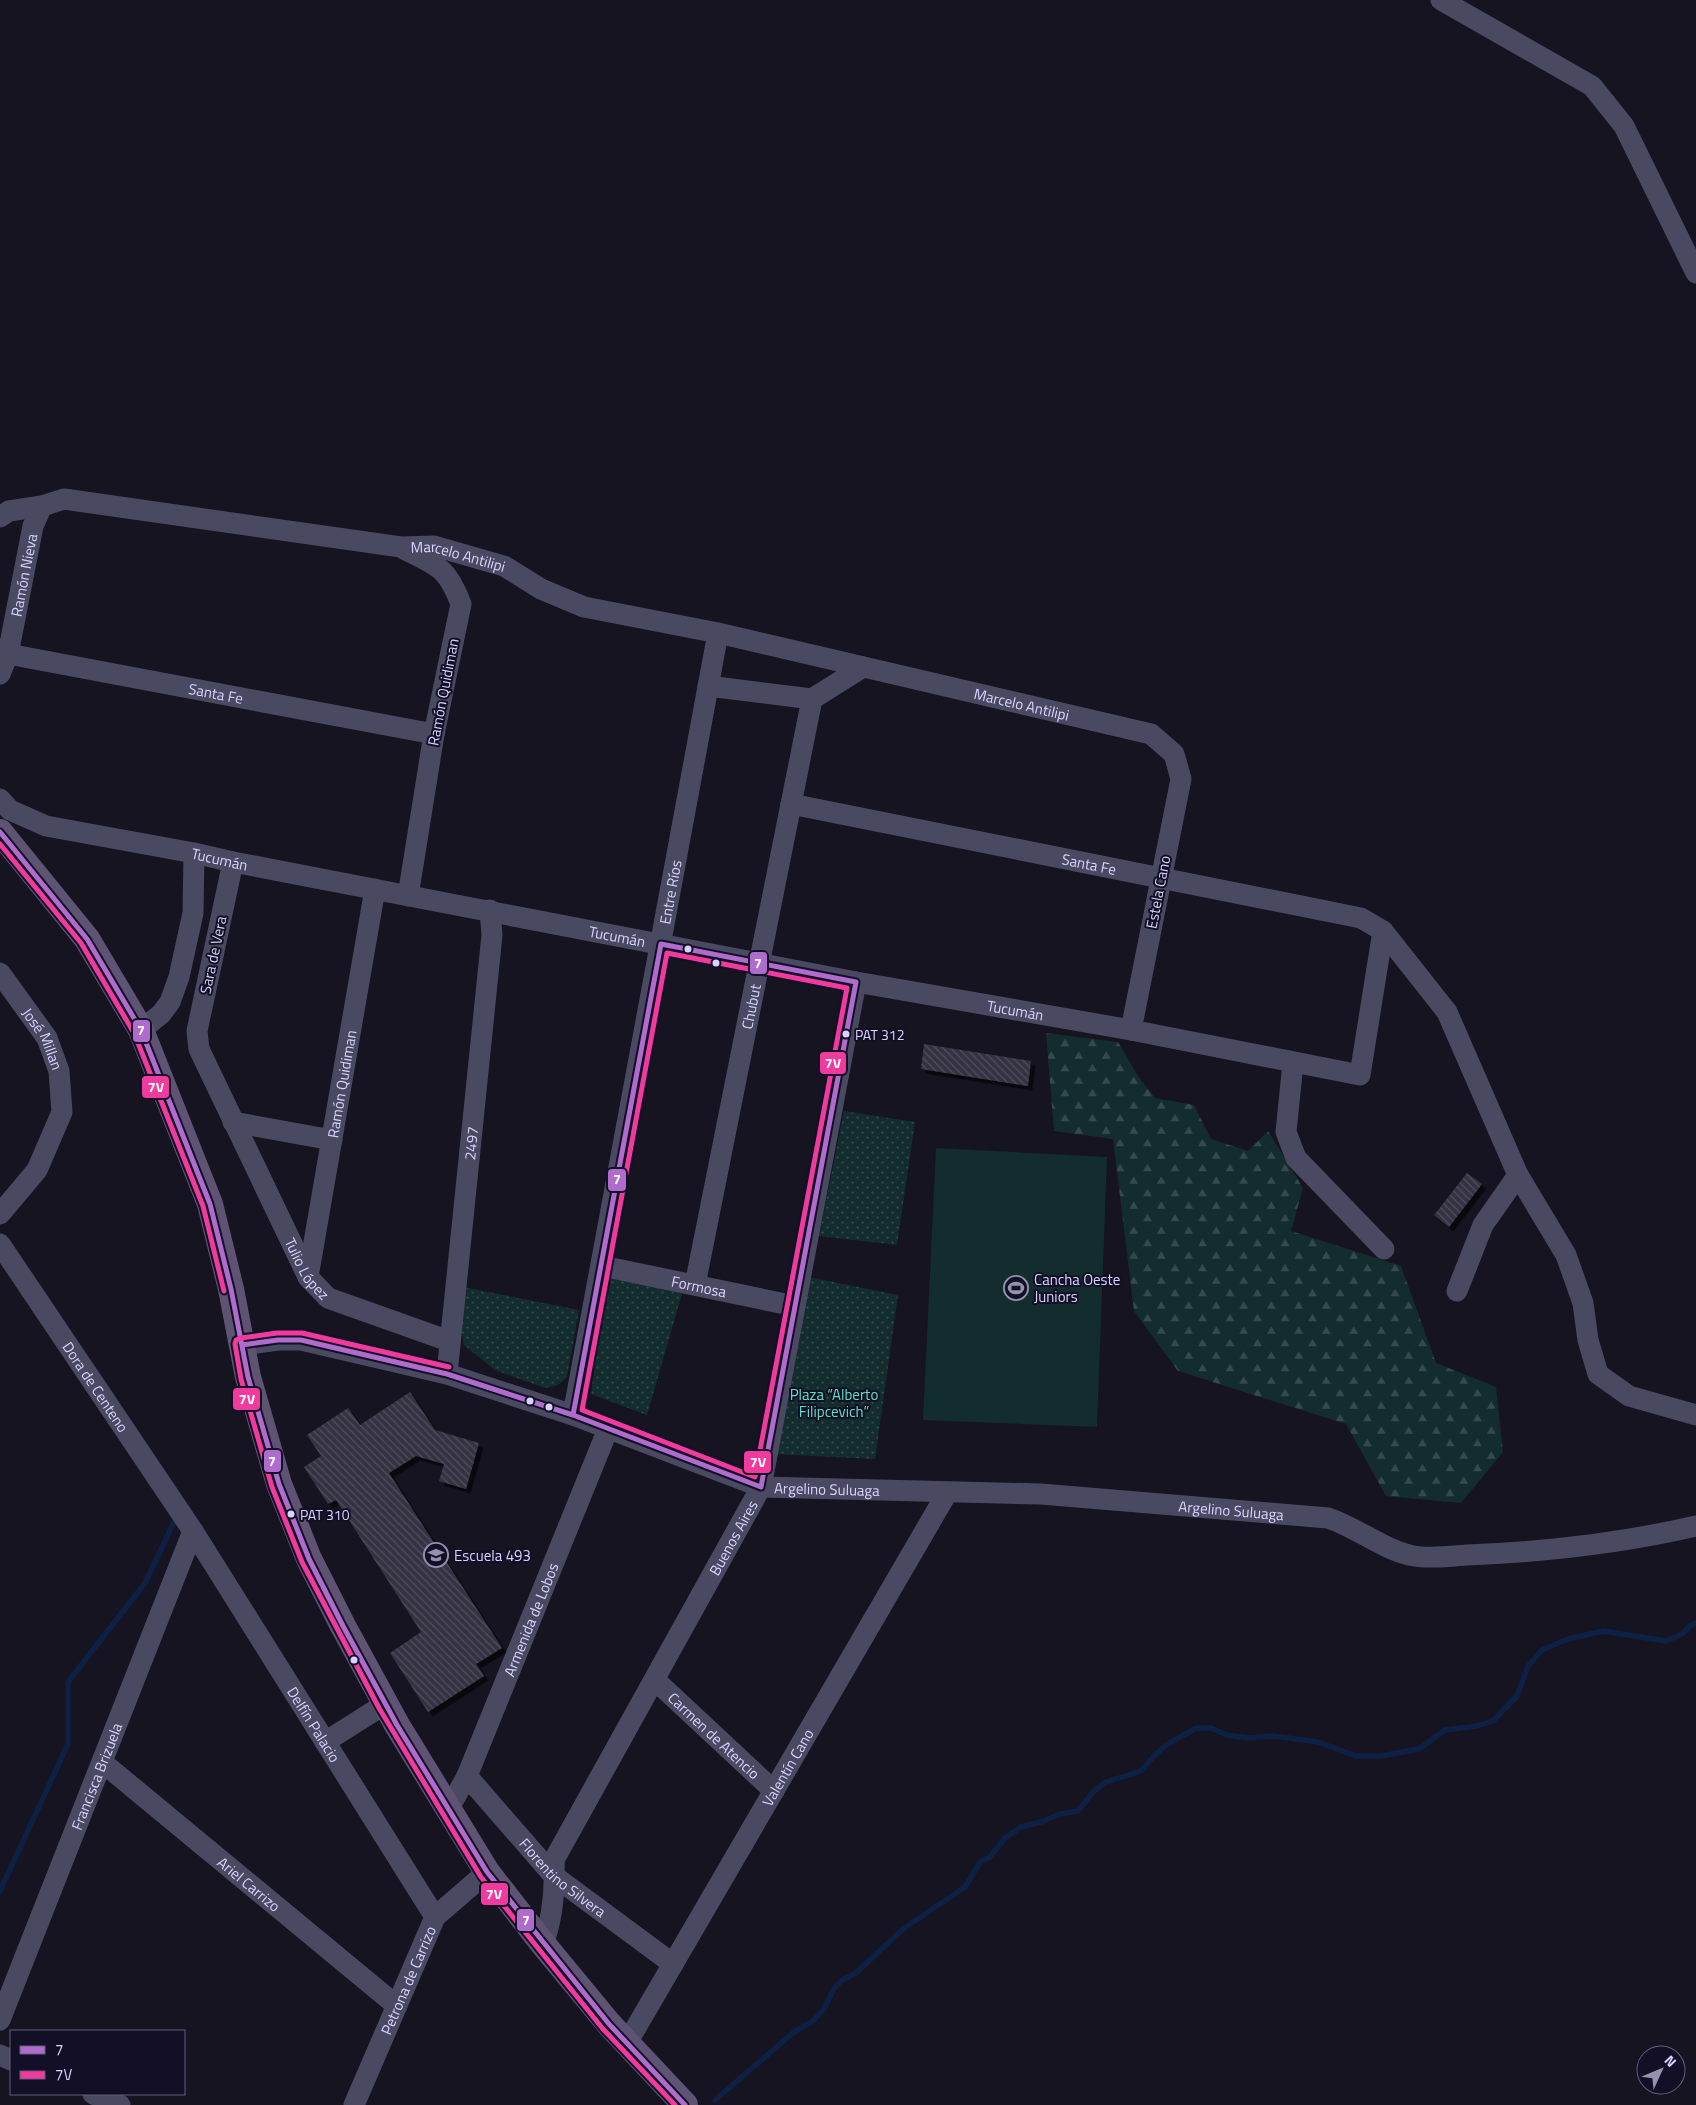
<svg xmlns="http://www.w3.org/2000/svg" width="1696" height="2105" font-family="'Titillium Web',sans-serif">
	<style>
		.green { fill: #132c2d }
		.forest { fill: url(#forest-firs) }
		.park { fill: url(#park-dots) }
		.lines { fill: none; stroke-linecap: round; stroke-linejoin: round }
		.stream { stroke: #0d2144; stroke-width: 5.5 }
		.building { fill: url(#building-back-hatch); filter: url(#shadow) }
		.minor { stroke: #4a4962; stroke-width: 21 }
		.major { stroke: #5e5373; stroke-width: 26 }
		.bus-1-casing { stroke: #130f26; stroke-width: 9 }
		.bus-2-casing { stroke: #130f26; stroke-width: 9 }
		.bus-1 { stroke: #b06ccc; stroke-width: 5 }
		.bus-2 { stroke: #f13a9d; stroke-width: 5 }
		.bus-dot { fill: #d9d4ff; stroke: #130f26; stroke-width: 2 }
		.labels { text-anchor: middle; dominant-baseline: central; stroke-width: 4; stroke-linejoin: round; paint-order: stroke }
		.bus-label { font-size: 14px; fill: #d9d4ff; stroke: #130f26; text-anchor: start }
		.street-label { font-size: 15px; fill: #d9d4ff; stroke: #130f26 }
		.poi-label { font-size: 15px; fill: #d9d4ff; stroke: #130f26; text-anchor: start }
		.park-label { font-size: 15px; fill: #5fe0c0; stroke: #130f26 }
		.line-badge { stroke: #130f26; stroke-width: 2 }
		.badge-label { font-size: 14px; text-anchor: middle; font-weight: bold; fill: #fff }
	</style>
	<defs>
		<pattern id="forest-firs" width="22" height="20" patternUnits="userSpaceOnUse" patternTransform="scale(1.25)"><rect width="22" height="20" fill="#132c2d"/><path d="M5 1l3.5 6h-7zM16 11l3.5 6h-7z" fill="#354a4c"/></pattern>
		<pattern id="park-dots" width="8" height="8" patternUnits="userSpaceOnUse" patternTransform="scale(1.25)"><rect width="8" height="8" fill="#132c2d"/><path d="M2 2h.1M6 6h.1" fill="none" stroke="#354a4c" stroke-width="1.8" stroke-linecap="round"/></pattern>
		<pattern id="building-back-hatch" width="6" height="6" patternUnits="userSpaceOnUse" patternTransform="scale(1.25)"><rect width="6" height="6" fill="#343243"/><path d="M-1 5l2 2M0 0l6 6M5-1l2 2" fill="none" stroke="#514f5f"/></pattern>
		<filter id="shadow"><feDropShadow dx="4.5" dy="4.5" stdDeviation="0" flood-color="#0009"/></filter>
	</defs>
	<rect width="100%" height="100%" fill="#161421"/>
	<path class="green" d="M 936,1148 L 1107,1157 L 1097,1427 L 923,1420 Z"/>
	<path class="forest" d="M 1046,1033 L 1118,1042 L 1138,1076 L 1155,1098 L 1194,1105 L 1211,1139 L 1248,1151 L 1268,1131 L 1303,1188 L 1291,1231 L 1401,1266 L 1436,1363 L 1496,1387 L 1503,1452 L 1461,1503 L 1386,1496 L 1346,1424 L 1178,1371 L 1134,1311 L 1113,1139 L 1054,1131 Z"/>
	<path class="park" d="M 844,1111 L 915,1122 L 897,1245 L 819,1236 Z
		M 607,1273 L 683,1290 L 647,1415 L 591,1394 Z
		M 809,1277 L 898,1295 L 875,1459 L 774,1454 Z
		M 463,1287 L 579,1310 L 567,1377 L 558,1385 L 545,1388 L 495,1370 L 464,1345 L 458,1308 Z"/>
	<g class="lines">
		<path class="stream" d="M 0,1891 L 68,1744 L 68,1682 L 145,1583 L 173,1524
			M 715,2100 L 794,2032 L 813,2021 L 824,2009 L 835,1987 L 841,1981 L 857,1972 L 903,1929 L 965,1887 L 981,1861 L 989,1858 L 1005,1838 L 1021,1827 L 1041,1822 L 1060,1814 L 1078,1811 L 1094,1791 L 1106,1782 L 1141,1771 L 1155,1755 L 1166,1745 L 1196,1728 L 1211,1728 L 1227,1735 L 1248,1738 L 1273,1736 L 1318,1742 L 1356,1756 L 1381,1756 L 1419,1749 L 1445,1730 L 1477,1726 L 1493,1721 L 1517,1696 L 1528,1666 L 1542,1650 L 1568,1639 L 1604,1631 L 1666,1641 L 1682,1634 L 1691,1625 L 1696,1623"/>
	</g>
	<path class="building" d="M 924,1044 L 1031,1061 L 1028,1086 L 921,1069 Z
		M 1467,1173 L 1482,1184 L 1449,1227 L 1434,1215 Z
		M 410,1392 L 435,1430 L 479,1443 L 466,1489 L 439,1481 L 444,1464 L 416,1456 L 389,1473 L 502,1648 L 476,1664 L 484,1676 L 428,1712 L 390,1653 L 421,1632 L 336,1500 L 328,1504 L 304,1467 L 321,1456 L 307,1435 L 348,1408 L 360,1425 Z"/>
	<g class="lines">
		<g class="minor">
			<path d="M 1441,0 L 1592,86 L 1624,126 L 1696,273"/>
			<path id="s1" d="M 0,517 L 9,511 L 42,506 L 64,499 L 401,547 L 434,546 L 504,566 L 541,589 L 584,607 L 718,633 L 1151,734 L 1174,754 L 1181,779 L 1131,1030"/>
			<path d="M 404,549 C 438,566 447,567 461,604 L 434,734 L 408,896"/>
			<path id="s2" d="M 0,649 L 8,654 L 434,734"/>
			<path id="s3" d="M 0,674 L 8,654 L 33,526 L 42,506"/>
			<path d="M 708,686 L 812,699 L 863,667"/>
			<path id="s4" d="M 0,799 L 10,810 L 46,826 L 194,853 L 233,862 L 856,982 L 1131,1030 L 1360,1075 L 1383,931"/>
			<path id="s5" d="M 791,804 L 1361,918 L 1383,931 L 1447,1012 L 1518,1175 L 1566,1255 L 1583,1303 L 1588,1340 L 1598,1374 L 1629,1396 L 1696,1415"/>
			<path id="s6" d="M 233,862 L 197,1031 L 199,1049 L 308,1277 L 328,1298 L 449,1341"/>
			<path id="s7" d="M 0,973 L 47,1038 L 59,1071 L 62,1112 L 37,1170 L 0,1214"/>
			<path d="M 141,1030 L 161,1014 L 170,1002 L 179,977 L 193,913 L 194,853"/>
			<path d="M 1293,1063 L 1286,1132 L 1296,1158 L 1384,1249"/>
			<path d="M 233,1122 L 332,1140"/>
			<path id="s8" d="M 0,1244 L 193,1531 L 435,1917"/>
			<path id="s9" d="M 602,1266 L 795,1306"/>
			<path id="s10" d="M 308,1277 L 375,889"/>
			<path id="s11" d="M 695,1285 L 812,699"/>
			<path d="M 1457,1291 L 1483,1225 L 1518,1175"/>
			<path id="s12" d="M 242,1345 L 278,1340 L 301,1340 L 447,1374 L 573,1415 L 761,1487 L 1041,1494 L 1328,1518 C 1358,1528 1385,1551 1414,1556 C 1430,1559 1450,1556 1467,1555 C 1542,1552 1623,1543 1696,1526"/>
			<path id="s13" d="M 447,1374 L 492,935 L 490,910"/>
			<path id="s14" d="M 573,1415 L 718,633"/>
			<path id="s15" d="M 655,1680 L 774,1791"/>
			<path d="M 325,1742 L 385,1704"/>
			<path id="s16" d="M 102,1762 L 397,2006"/>
			<path id="s17" d="M 467,1776 L 554,1876 L 673,1964"/>
			<path id="s18" d="M 448,1810 L 467,1776 L 608,1429"/>
			<path id="s19" d="M 543,1944 C 553,1918 555,1887 554,1860 L 761,1487 L 856,982"/>
			<path id="s20" d="M 0,2020 L 193,1531"/>
			<path id="s21" d="M 627,2043 L 947,1493"/>
			<path d="M 0,2055 L 11,2060"/>
			<path d="M 93,2094 L 120,2105"/>
			<path id="s22" d="M 354,2105 L 435,1917 L 487,1872"/>
		</g>
		<path class="major" d="M 0,832 L 87,939 L 141,1030 L 210,1204 L 231,1289 L 248,1377 L 279,1484 L 309,1559 L 343,1626 L 397,1725 L 487,1872 L 543,1944 L 609,2024 L 685,2105"/>
		<defs>
			<path id="bus-1" d="M 0,832 L 87,939 L 141,1030 L 210,1204 L 231,1289 L 248,1377 L 279,1484 L 309,1559 L 343,1626 L 397,1725 L 487,1872 L 609,2024 L 685,2105
				M 661,944 L 856,982
				M 242,1345 L 278,1340 L 301,1340 L 447,1374 L 573,1415 L 761,1487
				M 573,1415 L 661,944
				M 761,1487 L 856,982"/>
			<path id="bus-2" d="M 0,844 L 81,943 L 134,1033 L 203,1206 L 224,1291
				M 667,953 L 847,988 L 755,1477 L 582,1410 Z
				M 449,1367 L 302,1333 L 277,1333 L 241,1338 L 236,1340 L 235,1344 L 241,1379 L 272,1487 L 302,1562 L 379,1708 L 481,1877 L 603,2029 L 675,2105"/>
		</defs>
		<use href="#bus-1" class="bus-1-casing"/>
		<use href="#bus-2" class="bus-2-casing"/>
		<use href="#bus-1" class="bus-1"/>
		<use href="#bus-2" class="bus-2"/>
	</g>
	<defs>
		<symbol id="stadium-ring" viewBox="-11 -11 22 22"><circle r="9.5" fill="#130f26" stroke="#9591b1" stroke-width="1.5"/><path d="M0-5a6.5 5 0 1 0 0 10a6.5 5 0 1 0 0-10ZM-3.5-1.8h7v3.6h-7Z" fill="#9591b1"/></symbol>
		<symbol id="school-ring" viewBox="-11 -11 22 22"><circle r="9.5" fill="#130f26" stroke="#9591b1" stroke-width="1.5"/><path d="M0-5L7-2L0 1L-7-2ZM-4 1L0 2.5L4 1V4Q0 6-4 4Z" fill="#9591b1"/></symbol>
	</defs>
	<g fill-rule="evenodd">
		<use href="#stadium-ring" x="1002" y="1274" width="28" height="28"/>
		<use href="#school-ring" x="422" y="1541" width="28" height="28"/>
	</g>
	<g class="bus-dot">
		<circle cx="688" cy="949" r="4.5"/>
		<circle cx="716" cy="963" r="4.5"/>
		<circle cx="846" cy="1034" r="4.5"/>
		<circle cx="530" cy="1401" r="4.5"/>
		<circle cx="549" cy="1407" r="4.5"/>
		<circle cx="291" cy="1514" r="4.5"/>
		<circle cx="354" cy="1660" r="4.5"/>
	</g>
	<g class="labels">
		<g class="bus-label">
			<text x="855" y="1034">PAT 312</text>
			<text x="300" y="1514">PAT 310</text>
		</g>
		<g class="street-label">
			<text stroke="none"><textPath href="#s1" startOffset="466">Marcelo Antilipi</textPath></text>
			<text stroke="none"><textPath href="#s3" startOffset="102">Ramón Nieva</textPath></text>
			<text transform="translate(443 692) rotate(-79)">Ramón Quidiman</text>
			<text stroke="none"><textPath href="#s2" startOffset="221">Santa Fe</textPath></text>
			<text stroke="none"><textPath href="#s1" startOffset="1052">Marcelo Antilipi</textPath></text>
			<text stroke="none"><textPath href="#s4" startOffset="231">Tucumán</textPath></text>
			<text stroke="none"><textPath href="#s5" startOffset="304">Santa Fe</textPath></text>
			<text stroke="none"><textPath href="#s14" startOffset="532">Entre Ríos</textPath></text>
			<text transform="translate(1158 892) rotate(-79)">Estela Cano</text>
			<text stroke="none"><textPath href="#s4" startOffset="636">Tucumán</textPath></text>
			<text transform="translate(213 955) rotate(-78)">Sara de Vera</text>
			<text stroke="none"><textPath href="#s11" startOffset="284">Chubut</textPath></text>
			<text stroke="none"><textPath href="#s4" startOffset="1041">Tucumán</textPath></text>
			<text stroke="none"><textPath href="#s7" startOffset="79">José Millan</textPath></text>
			<text stroke="none"><textPath href="#s10" startOffset="196">Ramón Quidiman</textPath></text>
			<text stroke="none"><textPath href="#s13" startOffset="232">2497</textPath></text>
			<text stroke="none"><textPath href="#s6" startOffset="436">Tulio López</textPath></text>
			<text stroke="none"><textPath href="#s9" startOffset="99">Formosa</textPath></text>
			<text stroke="none"><textPath href="#s8" startOffset="172">Dora de Centeno</textPath></text>
			<text stroke="none"><textPath href="#s12" startOffset="609">Argelino Suluaga</textPath></text>
			<text stroke="none"><textPath href="#s12" startOffset="1014">Argelino Suluaga</textPath></text>
			<text stroke="none"><textPath href="#s19" startOffset="454">Buenos Aires</textPath></text>
			<text stroke="none"><textPath href="#s18" startOffset="208">Armenida de Lobos</textPath></text>
			<text stroke="none"><textPath href="#s8" startOffset="574">Delfín Palacio</textPath></text>
			<text stroke="none"><textPath href="#s15" startOffset="81">Carmen de Atencio</textPath></text>
			<text stroke="none"><textPath href="#s21" startOffset="319">Valentín Cano</textPath></text>
			<text stroke="none"><textPath href="#s20" startOffset="262">Francisca Brizuela</textPath></text>
			<text stroke="none"><textPath href="#s17" startOffset="140">Florentino Silvera</textPath></text>
			<text stroke="none"><textPath href="#s16" startOffset="191">Ariel Carrizo</textPath></text>
			<text stroke="none"><textPath href="#s22" startOffset="136">Petrona de Carrizo</textPath></text>
		</g>
		<g class="poi-label">
			<text x="1034" y="1279">Cancha Oeste<tspan x="1034" dy="17">Juniors</tspan></text>
			<text x="454" y="1555">Escuela 493</text>
		</g>
		<g class="park-label">
			<text x="834" y="1394">Plaza “Alberto<tspan x="834" dy="17">Filipcevich”</tspan></text>
		</g>
	</g>
	<g class="line-badge">
		<rect x="749" y="951" width="19" height="24" rx="5" fill="#b06ccc"/>
		<rect x="132" y="1019" width="19" height="24" rx="5" fill="#b06ccc"/>
		<rect x="819" y="1051" width="28" height="24" rx="5" fill="#f13a9d"/>
		<rect x="141" y="1075" width="29" height="24" rx="5" fill="#f13a9d"/>
		<rect x="607" y="1168" width="20" height="24" rx="5" fill="#b06ccc"/>
		<rect x="232" y="1387" width="29" height="24" rx="5" fill="#f13a9d"/>
		<rect x="263" y="1449" width="19" height="24" rx="5" fill="#b06ccc"/>
		<rect x="743" y="1450" width="29" height="24" rx="5" fill="#f13a9d"/>
		<rect x="480" y="1882" width="29" height="24" rx="5" fill="#f13a9d"/>
		<rect x="516" y="1908" width="19" height="24" rx="5" fill="#b06ccc"/>
	</g>
	<g class="badge-label">
		<text x="758" y="968">7</text>
		<text x="141" y="1035">7</text>
		<text x="833" y="1068">7V</text>
		<text x="156" y="1092">7V</text>
		<text x="617" y="1184">7</text>
		<text x="247" y="1404">7V</text>
		<text x="272" y="1466">7</text>
		<text x="758" y="1467">7V</text>
		<text x="494" y="1899">7V</text>
		<text x="526" y="1925">7</text>
	</g>
	<rect x="10" y="2030" width="175" height="65" fill="#130f26" stroke="#625e7d"/>
	<rect x="20" y="2046" width="25" height="8" fill="#b06ccc" stroke="#625e7d"/>
	<text x="55" y="2055" font-size="15" fill="#d9d4ff">7</text>
	<rect x="20" y="2071" width="25" height="8" fill="#f13a9d" stroke="#625e7d"/>
	<text x="55" y="2080" font-size="15" fill="#d9d4ff">7V</text>
	<g transform="translate(1661 2070) rotate(46)"><circle r="24" fill="#130f26" stroke="#625e7d"/>
	<path d="M0-4L9 19L0 12L-9 19Z" fill="#9591b1"/>
	<text y="-8" font-size="14" font-weight="bold" text-anchor="middle" fill="#d9d4ff">N</text>
	</g>
</svg>
